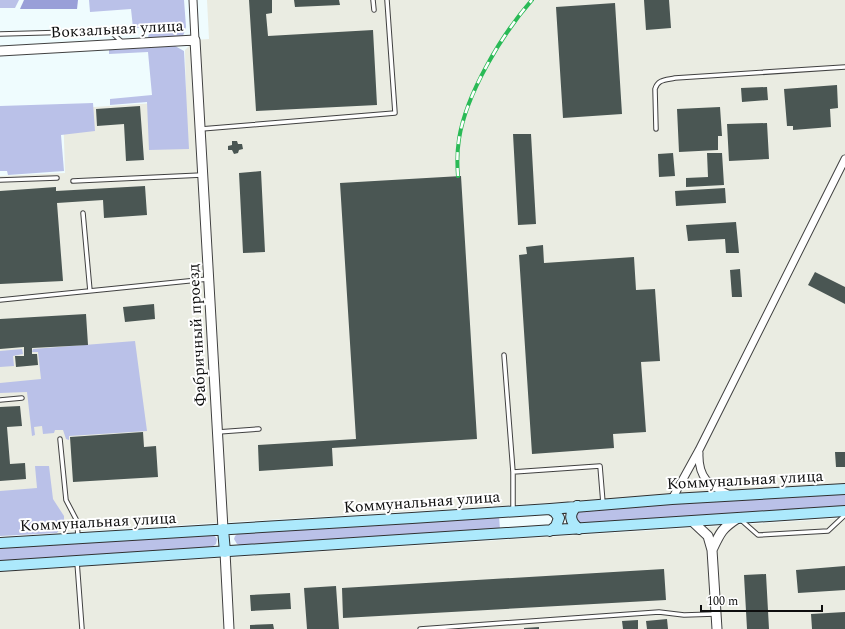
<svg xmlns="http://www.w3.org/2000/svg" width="845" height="629" font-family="Spectral,serif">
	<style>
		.industrial { fill: #eaece2 }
		.green { fill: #bac1e8 }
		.forest { fill: #999fd8 }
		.building { fill: #4a5653 }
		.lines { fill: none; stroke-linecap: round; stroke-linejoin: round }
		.service-casing { stroke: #414141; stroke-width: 5.5 }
		.minor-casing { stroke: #414141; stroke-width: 9 }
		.tertiary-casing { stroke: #414141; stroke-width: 11 }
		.secondary-casing { stroke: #303030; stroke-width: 12 }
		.service { stroke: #fff; stroke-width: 3.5 }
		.minor { stroke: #fff; stroke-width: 7 }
		.tertiary { stroke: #fff; stroke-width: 9 }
		.secondary { stroke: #ace9fc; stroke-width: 10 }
		.rail-casing { stroke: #2aba56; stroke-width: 4 }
		.rail { stroke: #fff; stroke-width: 2.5; stroke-dasharray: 8; stroke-linecap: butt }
		.labels { text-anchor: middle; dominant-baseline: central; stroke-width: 4; stroke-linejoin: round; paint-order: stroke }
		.street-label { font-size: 16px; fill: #0e0e0e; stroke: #fff }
	</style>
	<rect width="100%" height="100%" fill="#effcfe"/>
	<path class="industrial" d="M 207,0 L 845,0 L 845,485 L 0,536 L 0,176 L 65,173 L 63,109 L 186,101 L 185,50 L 195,40 L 209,39 Z
		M 845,518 L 845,629 L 0,629 L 0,572 Z"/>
	<path class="green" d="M 0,0 L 19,0 L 15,8 L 0,8 Z
		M 89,0 L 184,0 L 186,27 L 183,36 L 148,38 L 150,28 L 133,28 L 131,9 L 90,12 Z
		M 175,46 L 184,51 L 189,149 L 149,150 L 147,102 L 110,105 L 110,99 L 152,95 L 148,52 L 109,54 L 109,50 Z
		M 93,103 L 95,131 L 61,135 L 64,171 L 8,175 L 7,171 L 0,171 L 0,106 Z
		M 135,341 L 147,431 L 69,436 L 69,440 L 66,439 L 63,430 L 55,430 L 54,433 L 43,434 L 42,426 L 34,427 L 35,435 L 32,436 L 27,392 L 0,393 L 0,383 L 41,379 L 38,352 L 32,352 L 33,349 Z
		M 22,349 L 23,354 L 13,356 L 14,366 L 0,367 L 0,351 Z
		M 35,466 L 49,466 L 53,499 L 64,516 L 64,523 L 57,533 L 0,536 L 0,491 L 37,488 Z
		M 845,493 L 845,507 L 581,525 L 576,522 L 576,514 L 581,510 Z
		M 499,516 L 500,530 L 242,546 L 237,544 L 234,539 L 235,536 L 238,533 Z
		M 211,534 L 214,535 L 217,539 L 216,544 L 212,547 L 0,561 L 0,547 Z"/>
	<path class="forest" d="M 24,0 L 78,0 L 77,9 L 20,9 Z"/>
	<path class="building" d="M 249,0 L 272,0 L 272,13 L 266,14 L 268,36 L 373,30 L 377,105 L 256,111 Z
		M 294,0 L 339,0 L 340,5 L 295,7 Z
		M 644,0 L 669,0 L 671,28 L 646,30 Z
		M 615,3 L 622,114 L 563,118 L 556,7 Z
		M 837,85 L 838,108 L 830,109 L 831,127 L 793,130 L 793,126 L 787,126 L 784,89 Z
		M 767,87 L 768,100 L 742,102 L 741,88 Z
		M 140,106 L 144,160 L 126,161 L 124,124 L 97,126 L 96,109 Z
		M 720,107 L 722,136 L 718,136 L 718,150 L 679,152 L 677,109 Z
		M 767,123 L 769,159 L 729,161 L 727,124 Z
		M 513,134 L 531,134 L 536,224 L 518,225 Z
		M 232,141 L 237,141 L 238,144 L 242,144 L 243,149 L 239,150 L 238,153 L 234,154 L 232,150 L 228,150 L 228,146 L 232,145 Z
		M 673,153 L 675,176 L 659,177 L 658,154 Z
		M 707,153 L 722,153 L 724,185 L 686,187 L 686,178 L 708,177 Z
		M 261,171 L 265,252 L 243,253 L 239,173 Z
		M 461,176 L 477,439 L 332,448 L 333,466 L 259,471 L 258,445 L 356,439 L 340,183 Z
		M 145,186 L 147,215 L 104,218 L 103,200 L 57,203 L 63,281 L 0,284 L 0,191 L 56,187 L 56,191 Z
		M 725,188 L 726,203 L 676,206 L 675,191 Z
		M 736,222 L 739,253 L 726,253 L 725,239 L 688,241 L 686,225 Z
		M 543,245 L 544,263 L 634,257 L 636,290 L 655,289 L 660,361 L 641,362 L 646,432 L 613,434 L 614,448 L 532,454 L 519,255 L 527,254 L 526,247 Z
		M 740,269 L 742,297 L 732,297 L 730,270 Z
		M 815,272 L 845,287 L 845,304 L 808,285 Z
		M 154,304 L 155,319 L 125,322 L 123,307 Z
		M 86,314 L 88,345 L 32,348 L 32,354 L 37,354 L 38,365 L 16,367 L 15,356 L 24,356 L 24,347 L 0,349 L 0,319 Z
		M 20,406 L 22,426 L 7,427 L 10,464 L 25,463 L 26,479 L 0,481 L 0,407 Z
		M 143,432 L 144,447 L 156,446 L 158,477 L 73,482 L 70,437 Z
		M 835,452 L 845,452 L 845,467 L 836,467 Z
		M 845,566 L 845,590 L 798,593 L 796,570 Z
		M 664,569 L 666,600 L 343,618 L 342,588 Z
		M 766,574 L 769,629 L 747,629 L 744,575 Z
		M 336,586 L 339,629 L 307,629 L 304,588 Z
		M 290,593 L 291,609 L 251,611 L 250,595 Z
		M 845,612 L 845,629 L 812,629 L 811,614 Z
		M 667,619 L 668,629 L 647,629 L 646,621 Z
		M 638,620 L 638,629 L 623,629 L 622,621 Z
		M 273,624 L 274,629 L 250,629 L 250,625 Z
		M 539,627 L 539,629 L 524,629 L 524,628 Z"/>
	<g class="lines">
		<defs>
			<path id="service" d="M 373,0 L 374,10
				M 0,34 L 110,31 L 122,42
				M 201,129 L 395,113 L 387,0
				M 656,129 L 655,89 C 658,79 666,80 675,78 L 845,67
				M 0,180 L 57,178
				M 73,181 L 202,175
				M 83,213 L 90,291
				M 0,300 L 208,279
				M 504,355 L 513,472 L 513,510
				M 0,400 L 22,398
				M 218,432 L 259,429
				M 60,439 L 66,500 L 77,521 L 78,537
				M 513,472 L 600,466 L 603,503
				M 741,520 L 758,535 L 828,531 L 845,515
				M 77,562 L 82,629
				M 420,629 L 659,612 L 684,615 L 715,614"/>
			<path id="minor" d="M 193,0 L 195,40
				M 699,453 C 698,478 709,486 730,495
				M 672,499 L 699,450 L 845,159"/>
			<path id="tertiary" d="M 0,51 L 195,40 L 223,529
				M 692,521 L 708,536 L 712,550 L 717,629
				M 712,550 C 720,533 722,528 738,518
				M 225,552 L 229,629"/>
			<path id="secondary" d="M 577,506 C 568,514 570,522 579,529
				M 223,529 L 225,552
				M 550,531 L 556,526 L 559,518 L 555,512 L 550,509
				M 0,543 L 412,518 L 550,509 L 672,499 L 845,489
				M 0,566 L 845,511"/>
		</defs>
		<use href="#service" class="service-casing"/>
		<use href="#minor" class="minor-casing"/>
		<use href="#tertiary" class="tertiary-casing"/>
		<use href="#secondary" class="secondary-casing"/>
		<use href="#service" class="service"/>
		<use href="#minor" class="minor"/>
		<use href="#tertiary" class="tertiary"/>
		<use href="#secondary" class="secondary"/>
		<defs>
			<path id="rail" d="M 458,176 C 457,164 457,152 459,139 C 466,94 502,34 532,0"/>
		</defs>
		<use href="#rail" class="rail-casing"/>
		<use href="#rail" class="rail"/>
	</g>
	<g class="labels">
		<g class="street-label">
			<text transform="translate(117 29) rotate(-3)">Вокзальная улица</text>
			<text transform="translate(197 335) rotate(-93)">Фабричный проезд</text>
			<text transform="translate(745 480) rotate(-3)">Коммунальная улица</text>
			<text transform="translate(422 502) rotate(-4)">Коммунальная улица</text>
			<text transform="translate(98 522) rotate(-3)">Коммунальная улица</text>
		</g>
	</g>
	<path d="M701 605v6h121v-6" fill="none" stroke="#0e0e0e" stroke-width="2"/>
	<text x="707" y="605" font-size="12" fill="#0e0e0e" stroke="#ffffff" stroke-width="3" paint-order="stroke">100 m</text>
</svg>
